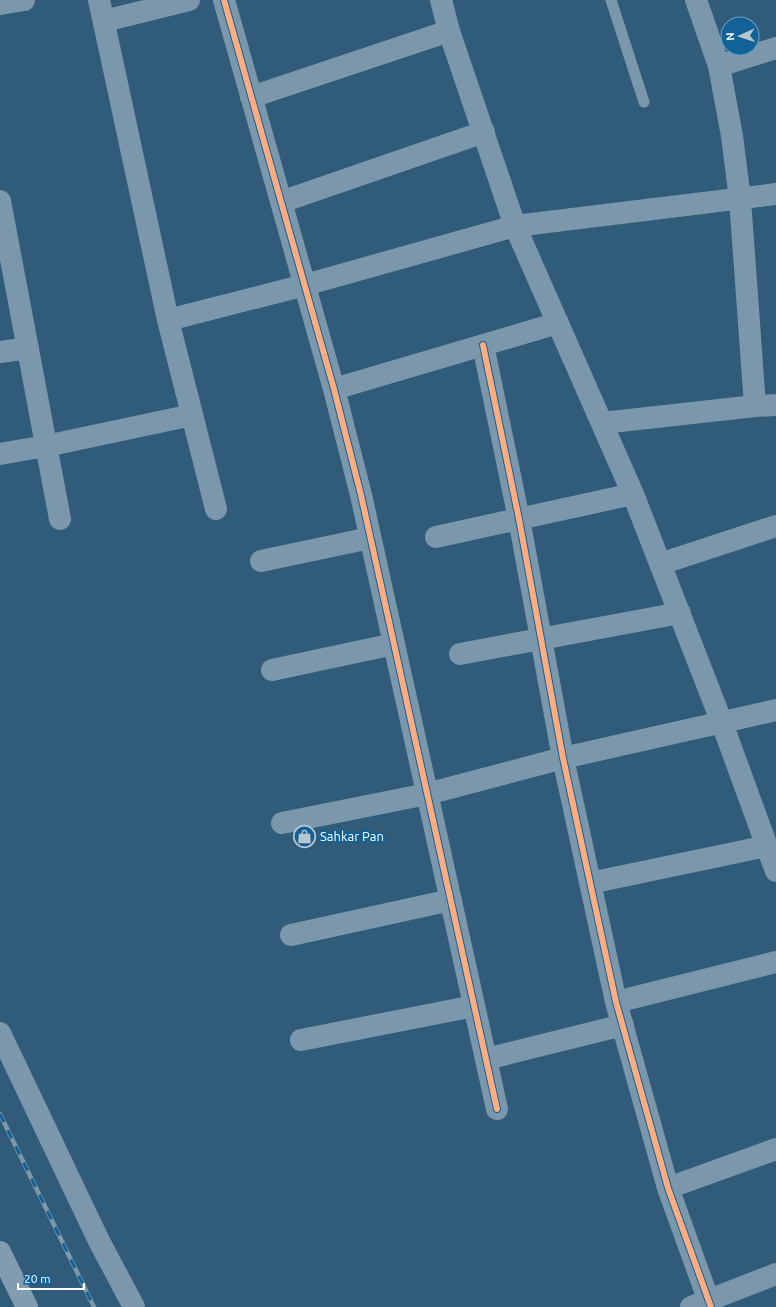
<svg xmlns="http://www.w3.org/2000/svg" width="776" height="1307" font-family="Ubuntu,sans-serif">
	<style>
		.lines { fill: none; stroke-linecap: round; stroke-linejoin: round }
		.lane { stroke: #7a97ab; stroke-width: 11 }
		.street { stroke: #7a97ab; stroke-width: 22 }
		.secondary { stroke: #819cb0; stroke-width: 22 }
		.rail-casing { stroke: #7b97aa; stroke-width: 4.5 }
		.rail { stroke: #126197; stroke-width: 3; stroke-dasharray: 9; stroke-linecap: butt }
		.cycleway-casing { stroke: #126197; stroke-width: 8 }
		.cycleway { stroke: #ffac80; stroke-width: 6 }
		.labels { text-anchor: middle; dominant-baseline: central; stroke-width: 4; stroke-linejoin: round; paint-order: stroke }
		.poi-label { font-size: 13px; fill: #fff; stroke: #126197; text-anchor: start }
	</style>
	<rect width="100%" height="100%" fill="#305b79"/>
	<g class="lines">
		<path class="lane" d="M 611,0 L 644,102"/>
		<path class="street" d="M 99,0 L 168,320 L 216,509
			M 224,0 L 334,389 L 361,495 L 497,1109
			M 441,0 L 449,31 L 515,226 L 633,494 L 722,723 L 776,871
			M 696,0 L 719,66 L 732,136 L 740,199 L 755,406
			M 0,4 L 24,0
			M 104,21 L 189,0
			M 719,66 L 776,48
			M 251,97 L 449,31
			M 0,201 L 60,519
			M 281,202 L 484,132
			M 168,320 L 305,285 L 515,226 L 776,194
			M 483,345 L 519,519 L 563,758 L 616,1002 L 668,1188 L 711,1307
			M 0,352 L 28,348
			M 334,389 L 558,323
			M 602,423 L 755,406 L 776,405
			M 0,454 L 46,446 L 192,415
			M 436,537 L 633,494
			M 261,561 L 370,538
			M 660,564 L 776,526
			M 460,654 L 680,613
			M 272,670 L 394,644
			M 282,823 L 427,794 L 563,758 L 776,710
			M 590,883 L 767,846
			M 291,935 L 451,900
			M 616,1002 L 776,962
			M 0,1033 L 99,1241 L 134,1307
			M 301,1040 L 474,1006
			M 486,1059 L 623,1025
			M 668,1188 L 776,1149
			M 691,1307 L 776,1274"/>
		<path class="secondary" d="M 0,1252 L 27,1307"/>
		<defs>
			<path id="rail" d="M 0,1114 L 94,1307"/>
		</defs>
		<use href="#rail" class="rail-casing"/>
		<use href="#rail" class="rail"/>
		<defs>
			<path id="cycleway" d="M 224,0 L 334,389 L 361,495 L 497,1109
				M 483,345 L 519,519 L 563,758 L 616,1002 L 668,1188 L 711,1307"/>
		</defs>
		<use href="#cycleway" class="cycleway-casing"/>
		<use href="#cycleway" class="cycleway"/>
	</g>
	<defs>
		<symbol id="shop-ring" viewBox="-11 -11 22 22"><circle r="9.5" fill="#126197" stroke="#b7c6d0" stroke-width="1.5"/><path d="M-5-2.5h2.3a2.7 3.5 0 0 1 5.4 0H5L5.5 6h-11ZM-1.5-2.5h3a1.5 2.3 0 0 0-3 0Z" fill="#b7c6d0"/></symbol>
	</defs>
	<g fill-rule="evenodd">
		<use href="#shop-ring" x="292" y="824" width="25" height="25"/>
	</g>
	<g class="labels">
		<g class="poi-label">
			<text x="320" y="836">Sahkar Pan</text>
		</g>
	</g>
	<g transform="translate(740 36) rotate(267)"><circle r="19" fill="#126197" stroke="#71a0c1"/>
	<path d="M0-3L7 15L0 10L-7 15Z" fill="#b7c6d0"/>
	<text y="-6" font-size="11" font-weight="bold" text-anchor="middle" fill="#ffffff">N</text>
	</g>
	<path d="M18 1283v6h66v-6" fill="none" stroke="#ffffff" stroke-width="2"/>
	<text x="24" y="1283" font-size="12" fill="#ffffff" stroke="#126197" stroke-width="3" paint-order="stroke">20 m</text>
</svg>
